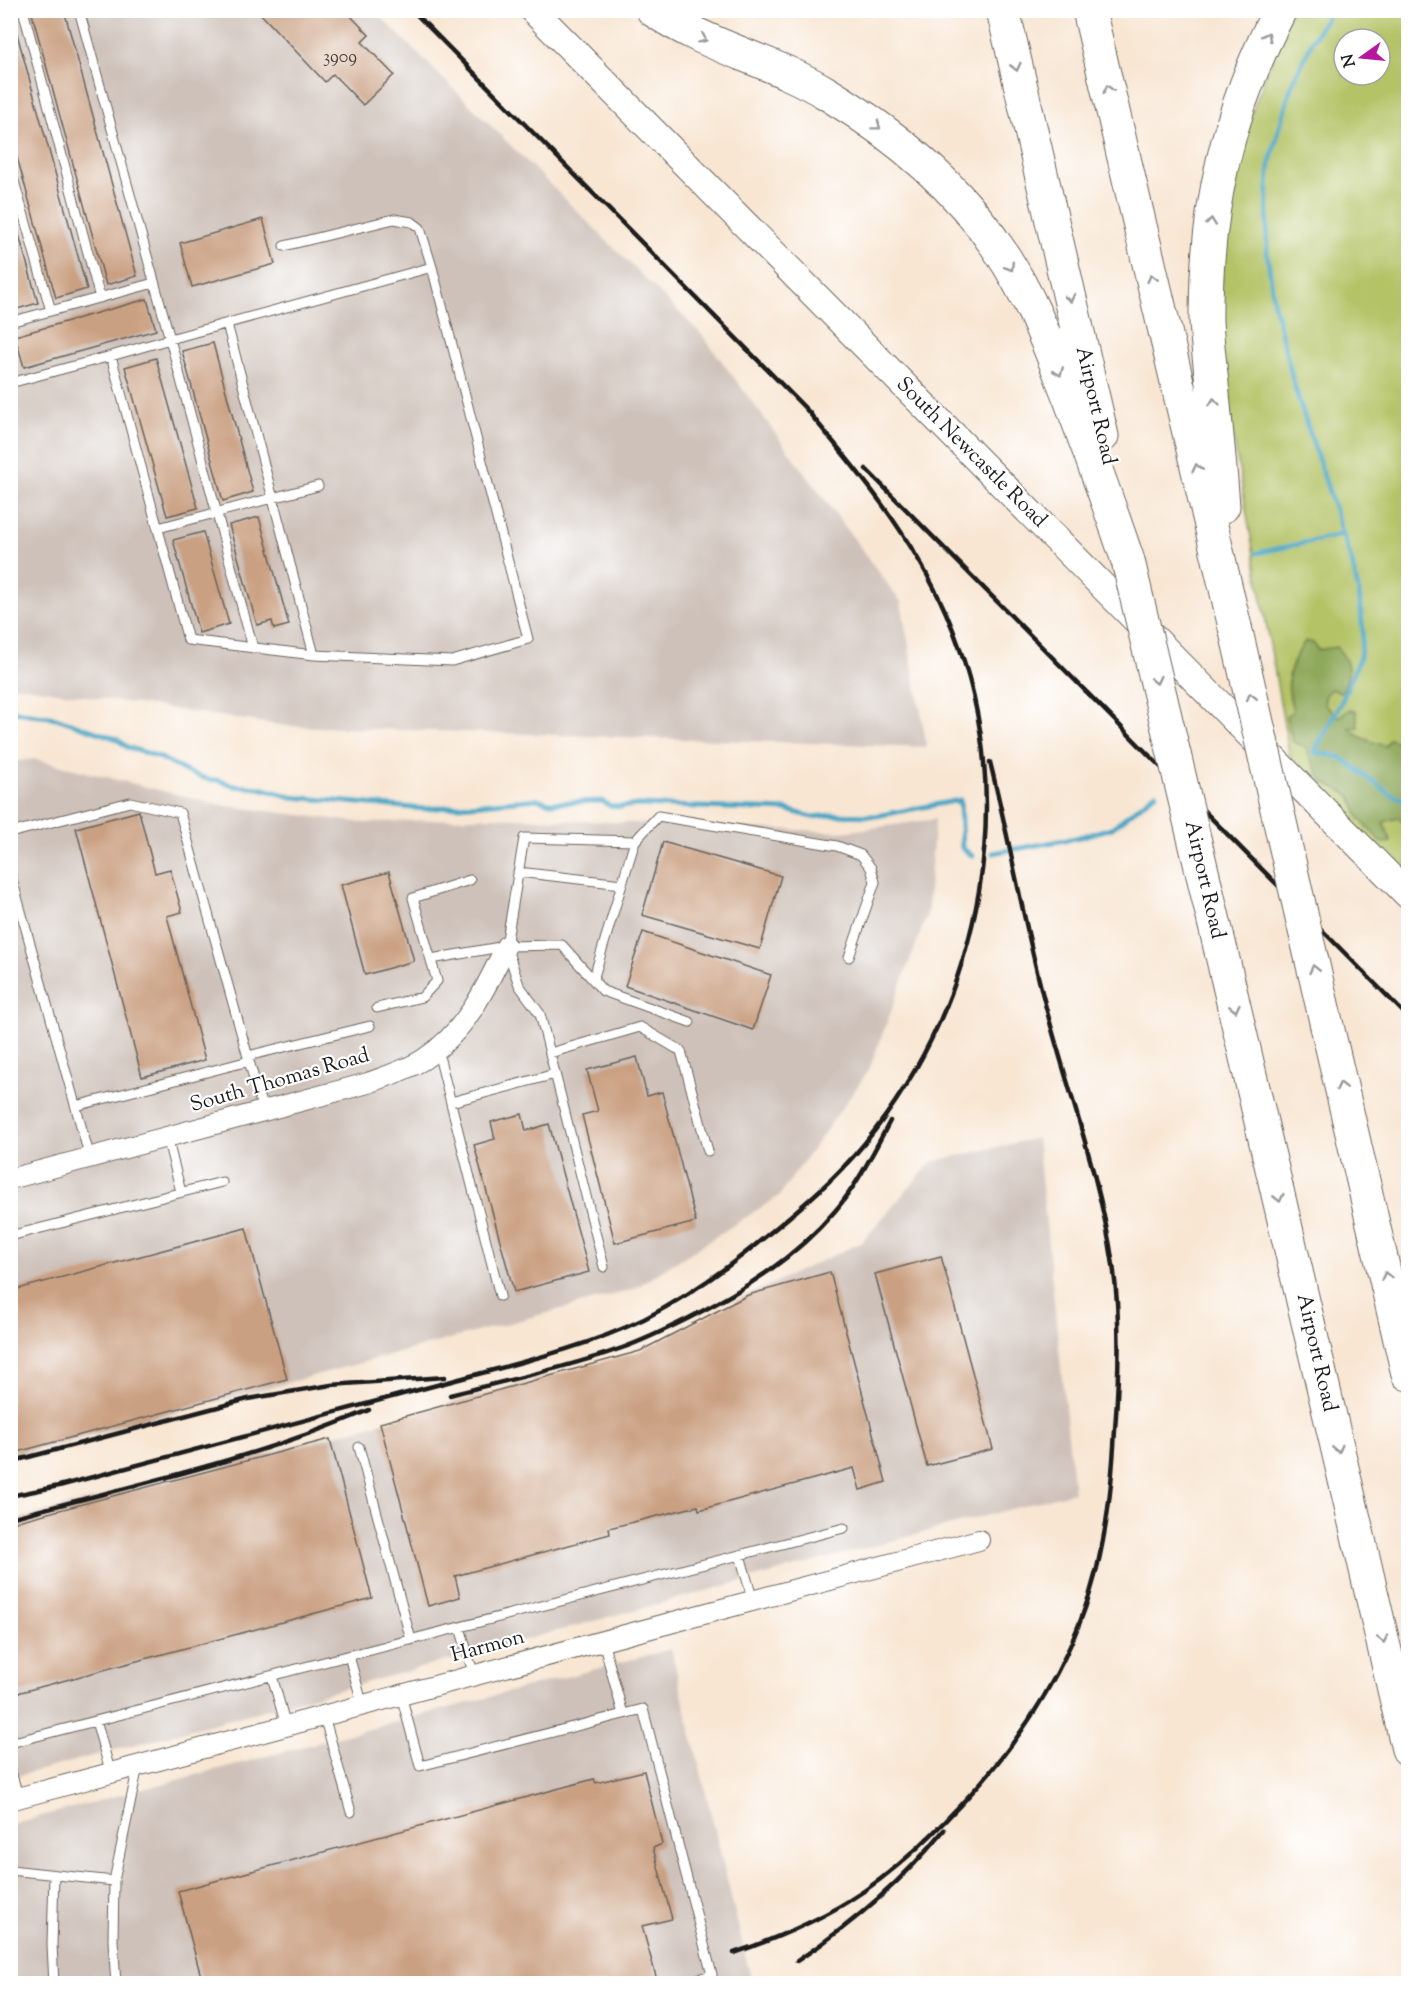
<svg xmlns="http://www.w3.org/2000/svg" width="1419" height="1994" font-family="'Sorts Mill Goudy',serif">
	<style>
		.industrial { fill: #cec1b9 }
		.green { fill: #b4c366; stroke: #687041; stroke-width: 1.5; fill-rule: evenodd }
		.forest { fill: #8fa95b; stroke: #56623c; stroke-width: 1.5 }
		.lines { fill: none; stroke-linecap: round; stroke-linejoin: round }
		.stream { stroke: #46a6c5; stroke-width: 5 }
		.building { fill: #caa082 }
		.lane-casing { stroke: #69635c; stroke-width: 11 }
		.street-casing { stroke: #69635c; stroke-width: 22 }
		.secondary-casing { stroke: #69635c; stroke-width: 29 }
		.highway-casing { stroke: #69635c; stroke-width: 35 }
		.lane { stroke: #fff; stroke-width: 9 }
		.street { stroke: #fff; stroke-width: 20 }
		.secondary { stroke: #fff; stroke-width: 27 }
		.highway { stroke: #fff; stroke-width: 33 }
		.rail { stroke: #1c1c1c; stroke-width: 4.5 }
		.highway-bridge-casing { stroke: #69635c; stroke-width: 35; stroke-linecap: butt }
		.highway-bridge { stroke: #fff; stroke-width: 33 }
		.oneway { stroke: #999 }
		.labels { text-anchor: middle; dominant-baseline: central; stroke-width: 4.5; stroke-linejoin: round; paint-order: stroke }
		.number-label { font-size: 18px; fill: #483d36 }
		.street-label { font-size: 21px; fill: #1c1c1c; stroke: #fff }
	</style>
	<rect width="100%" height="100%" fill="#fff"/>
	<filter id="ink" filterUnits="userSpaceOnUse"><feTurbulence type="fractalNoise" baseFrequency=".0167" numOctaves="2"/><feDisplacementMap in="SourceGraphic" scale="12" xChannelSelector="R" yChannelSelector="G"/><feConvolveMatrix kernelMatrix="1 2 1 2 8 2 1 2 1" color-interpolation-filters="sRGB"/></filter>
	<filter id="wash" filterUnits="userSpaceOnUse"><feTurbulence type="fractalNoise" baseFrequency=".008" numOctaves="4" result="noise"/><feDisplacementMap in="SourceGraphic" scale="24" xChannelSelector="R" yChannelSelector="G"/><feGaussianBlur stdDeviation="1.35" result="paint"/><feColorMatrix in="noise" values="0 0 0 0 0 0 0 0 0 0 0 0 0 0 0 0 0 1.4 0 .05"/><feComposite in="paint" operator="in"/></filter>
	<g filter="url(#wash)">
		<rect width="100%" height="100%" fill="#f8e6d3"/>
		<path class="industrial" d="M 10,11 L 375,11 L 703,336 L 901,602 L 927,747 L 286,726 L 11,685 Z
			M 34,759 L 219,805 L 365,823 L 492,817 L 844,832 L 935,819 L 927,915 L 869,1070 L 779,1196 L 632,1290 L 11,1457 L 11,762 Z
			M 1037,1138 L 1074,1492 L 11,1778 L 11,1521 L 380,1423 L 640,1351 L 748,1295 L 862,1242 L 931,1162 Z
			M 671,1649 L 752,1983 L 11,1984 L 11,1824 Z"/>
		<path class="green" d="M 1290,11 L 1408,11 L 1408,883 L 1291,764 L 1232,430 L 1217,354 L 1230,170 ZM 1344,39 L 1380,39 L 1380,75 L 1344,75 Z"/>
		<path class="forest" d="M 1305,641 L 1313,643 L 1318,650 L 1336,647 C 1351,662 1351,674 1342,692 L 1331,689 L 1326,694 L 1324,704 L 1338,717 L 1349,710 L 1356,711 L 1358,727 L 1349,728 L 1362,738 L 1385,746 L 1389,739 L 1408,744 L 1408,826 L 1398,818 L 1384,822 L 1391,842 L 1382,843 L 1359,818 L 1351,796 L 1322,781 L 1305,747 L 1293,742 L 1286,716 L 1293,711 C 1284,679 1288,669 1305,641 Z"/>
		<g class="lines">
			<path class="stream" d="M 1331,10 L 1314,38 L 1292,84 L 1270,162 L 1268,187 L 1267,251 L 1274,304 L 1295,388 L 1351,559 L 1359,593 L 1363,632 L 1360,657 L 1341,703 L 1314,752 L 1340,757 L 1390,794 L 1408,801
				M 1257,553 L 1341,535
				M 10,711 L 56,718 L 117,739 L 127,747 L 159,757 L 187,772 L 210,780 L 218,780 L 234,786 L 260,788 L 292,797 L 425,809 L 538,799 L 550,803 L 602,801 L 610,806 L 620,807 L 638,805 L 787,810 L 812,817 L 833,815 L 876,816 L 960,800 L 962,848 L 973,856
				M 993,853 L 1076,838 L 1112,828 L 1156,793"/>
		</g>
		<g id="blocks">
			<path class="building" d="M 31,10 L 64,10 L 137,276 L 106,285 Z
				M 257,10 L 345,10 L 369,35 L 362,42 L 394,75 L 363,105 L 333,74 L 325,82 Z
				M 11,12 L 87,289 L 56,298 L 10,132 Z
				M 11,206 L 38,303 L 10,311 L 10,207 Z
				M 263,219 L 275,264 L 192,287 L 180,243 Z
				M 147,299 L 156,330 L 24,367 L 15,336 Z
				M 213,343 L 253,492 L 223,501 L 182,351 Z
				M 156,358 L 198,508 L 167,516 L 125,367 Z
				M 259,517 L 289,625 L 274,629 L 272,621 L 257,625 L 229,525 Z
				M 203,532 L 229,624 L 199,633 L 173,540 Z
				M 139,811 L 155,873 L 170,869 L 182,912 L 167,916 L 205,1060 L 142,1077 L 76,828 Z
				M 663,842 L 781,876 L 760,949 L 642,915 Z
				M 389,872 L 414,961 L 365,975 L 341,885 Z
				M 643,932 L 771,975 L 753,1030 L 625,986 Z
				M 637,1057 L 647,1096 L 662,1092 L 696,1222 L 615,1243 L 582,1115 L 598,1111 L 587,1070 Z
				M 522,1114 L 526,1131 L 549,1124 L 589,1272 L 514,1292 L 474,1145 L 495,1139 L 491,1122 Z
				M 246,1228 L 287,1379 L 10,1454 L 10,1291 Z
				M 941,1256 L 993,1449 L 927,1466 L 875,1274 Z
				M 830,1272 L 886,1482 L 860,1490 L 854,1468 L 699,1510 L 698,1506 L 609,1528 L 610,1534 L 455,1576 L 460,1597 L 428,1606 L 380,1423 L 640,1351 L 748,1295 Z
				M 330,1439 L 372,1598 L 10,1695 L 10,1523 Z
				M 644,1771 L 662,1844 L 653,1848 L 672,1919 L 642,1926 L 657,1980 L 644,1984 L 203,1984 L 178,1891 L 594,1779 L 596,1783 Z"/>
		</g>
	</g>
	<g filter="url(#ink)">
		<use href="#blocks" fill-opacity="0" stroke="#69635c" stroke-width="1.5"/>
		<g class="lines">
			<defs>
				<path id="lane" d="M 23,10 L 100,298
					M 10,167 L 51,311
					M 284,246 L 394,219 L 412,222 L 420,228 L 432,267
					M 10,322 L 154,283
					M 227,324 L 314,655
					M 111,356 L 170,339 L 253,648
					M 10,383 L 111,356 L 188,640 L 314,655 L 452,661 L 528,639 L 432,267 L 170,339 L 79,10
					M 158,528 L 318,486
					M 10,833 L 130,802 L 180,813 L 263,1111
					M 635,841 L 658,816 L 837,846 L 861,855 L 871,868 L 875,882 L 849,957
					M 10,872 L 90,1158
					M 518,872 L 622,884
					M 431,959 L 506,946 L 562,945 L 603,991 L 690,1022
					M 593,980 L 635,841 L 524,838 L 506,946 L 519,985 L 540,1014 L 604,1267
					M 377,1008 L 422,997 L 437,981 L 413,898 L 470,880
					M 437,1048 L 500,1296
					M 550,1053 L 640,1027 L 681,1051 L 708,1151
					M 248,1056 L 370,1026
					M 451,1102 L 555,1074
					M 76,1106 L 249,1061
					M 167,1137 L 181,1192
					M 10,1236 L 222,1182
					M 359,1447 L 411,1640
					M 740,1555 L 753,1601
					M 460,1627 L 474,1676
					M 603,1641 L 623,1714
					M 349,1656 L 363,1706
					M 272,1676 L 286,1726
					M 401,1695 L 420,1766 L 643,1709 L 712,1975 L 679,1984
					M 324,1716 L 351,1812
					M 96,1721 L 111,1774
					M 10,1743 L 844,1528
					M 10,1769 L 19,1798
					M 10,1870 L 114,1881 L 113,1940 L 116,1984
					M 54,1875 L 52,1945 L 54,1984
					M 114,1881 L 138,1766"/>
				<path id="street" d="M 10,1179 L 368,1083 C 387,1076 407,1070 424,1059 C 466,1031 485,990 506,946
					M 10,1800 L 979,1540"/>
				<path id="secondary" d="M 533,10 L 1408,895"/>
				<path id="highway" d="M 653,10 C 707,47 772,60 828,94 C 894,134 955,184 998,248 C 1031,296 1049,346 1070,399 C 1090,453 1110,507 1128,561
					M 1003,10 L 1102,436
					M 1089,10 L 1235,627
					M 1223,506 C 1220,465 1216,425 1212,384 C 1210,363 1207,342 1206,321 C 1205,209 1228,109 1280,10
					M 1221,951 L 1408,1749
					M 1327,1026 L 1408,1374"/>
			</defs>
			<use href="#lane" class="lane-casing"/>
			<use href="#street" class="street-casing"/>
			<use href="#secondary" class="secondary-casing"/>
			<use href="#highway" class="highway-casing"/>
			<use href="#lane" class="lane"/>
			<use href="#street" class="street"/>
			<use href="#secondary" class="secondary"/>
			<use href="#highway" class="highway"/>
			<path class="rail" d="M 412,10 L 811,414
				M 866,469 L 1408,1017
				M 450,1395 C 507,1380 566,1368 622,1348 C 645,1340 667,1329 689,1318 C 744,1290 795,1258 835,1211 C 858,1184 874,1151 890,1121
				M 10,1462 L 248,1399 L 331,1385 L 445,1377
				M 10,1496 L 59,1486 C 189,1451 319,1417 448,1382 C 514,1364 582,1349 644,1319 C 689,1296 732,1265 771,1232 C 804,1205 837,1177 864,1144 C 985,996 1023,790 946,613 C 912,536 859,472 806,409
				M 10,1518 C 131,1486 255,1459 369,1410
				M 734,1953 C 772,1940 811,1924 847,1902 C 895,1873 938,1830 976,1788 C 1039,1718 1086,1634 1103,1540 C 1110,1504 1113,1467 1115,1430 C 1119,1375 1121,1319 1113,1265 C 1100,1176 1068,1091 1045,1004 C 1024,924 1010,842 990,762
				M 797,1961 C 852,1924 902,1882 944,1830"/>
			<defs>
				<path id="highway-bridge" d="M 1128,561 L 1221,951
					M 1235,627 L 1327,1026"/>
			</defs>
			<use href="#highway-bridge" class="highway-bridge-casing"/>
			<use href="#highway-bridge" class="highway-bridge"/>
		</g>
		<defs><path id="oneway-chevron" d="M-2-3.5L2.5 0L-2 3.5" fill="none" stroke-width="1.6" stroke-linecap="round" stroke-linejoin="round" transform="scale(1.5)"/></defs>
		<g class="oneway">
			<use href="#oneway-chevron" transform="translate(1267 36) rotate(-63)"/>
			<use href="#oneway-chevron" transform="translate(703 39) rotate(24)"/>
			<use href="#oneway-chevron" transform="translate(1016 67) rotate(77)"/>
			<use href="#oneway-chevron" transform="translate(1108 89) rotate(-103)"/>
			<use href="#oneway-chevron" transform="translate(877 126) rotate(37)"/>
			<use href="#oneway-chevron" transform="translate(1211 222) rotate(-84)"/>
			<use href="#oneway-chevron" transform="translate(1010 267) rotate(58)"/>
			<use href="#oneway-chevron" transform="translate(1152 278) rotate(-103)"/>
			<use href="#oneway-chevron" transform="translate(1070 298) rotate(77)"/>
			<use href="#oneway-chevron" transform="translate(1059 372) rotate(69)"/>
			<use href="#oneway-chevron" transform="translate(1214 402) rotate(-95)"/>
			<use href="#oneway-chevron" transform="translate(1197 468) rotate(-103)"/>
			<use href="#oneway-chevron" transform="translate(1156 680) rotate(77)"/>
			<use href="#oneway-chevron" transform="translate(1251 697) rotate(-103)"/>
			<use href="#oneway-chevron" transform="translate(1314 969) rotate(-103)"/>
			<use href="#oneway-chevron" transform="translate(1235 1008) rotate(77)"/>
			<use href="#oneway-chevron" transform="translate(1341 1086) rotate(-103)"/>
			<use href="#oneway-chevron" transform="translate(1279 1198) rotate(77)"/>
			<use href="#oneway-chevron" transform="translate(1386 1276) rotate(-103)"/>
			<use href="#oneway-chevron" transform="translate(1338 1449) rotate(77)"/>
			<use href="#oneway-chevron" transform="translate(1383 1639) rotate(77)"/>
		</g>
	</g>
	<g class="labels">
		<g class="number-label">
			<text x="340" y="58">3909</text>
		</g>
		<g class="street-label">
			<text transform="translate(1095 406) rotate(77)">Airport Road</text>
			<text transform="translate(971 453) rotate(45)">South Newcastle Road</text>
			<text transform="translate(1204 880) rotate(77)">Airport Road</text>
			<text transform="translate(280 1081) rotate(-16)">South Thomas Road</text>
			<text transform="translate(1316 1353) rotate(77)">Airport Road</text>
			<text transform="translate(488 1647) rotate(-15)">Harmon</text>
		</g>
	</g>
	<rect width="1419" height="1994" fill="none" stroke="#fff" stroke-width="36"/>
	<g transform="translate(1362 57) rotate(255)"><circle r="28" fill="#ffffff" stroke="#a4a4a4" stroke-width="1.5"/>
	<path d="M0-4.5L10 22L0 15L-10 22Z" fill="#b5179e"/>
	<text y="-9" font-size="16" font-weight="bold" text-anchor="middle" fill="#1c1c1c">N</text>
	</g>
</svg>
